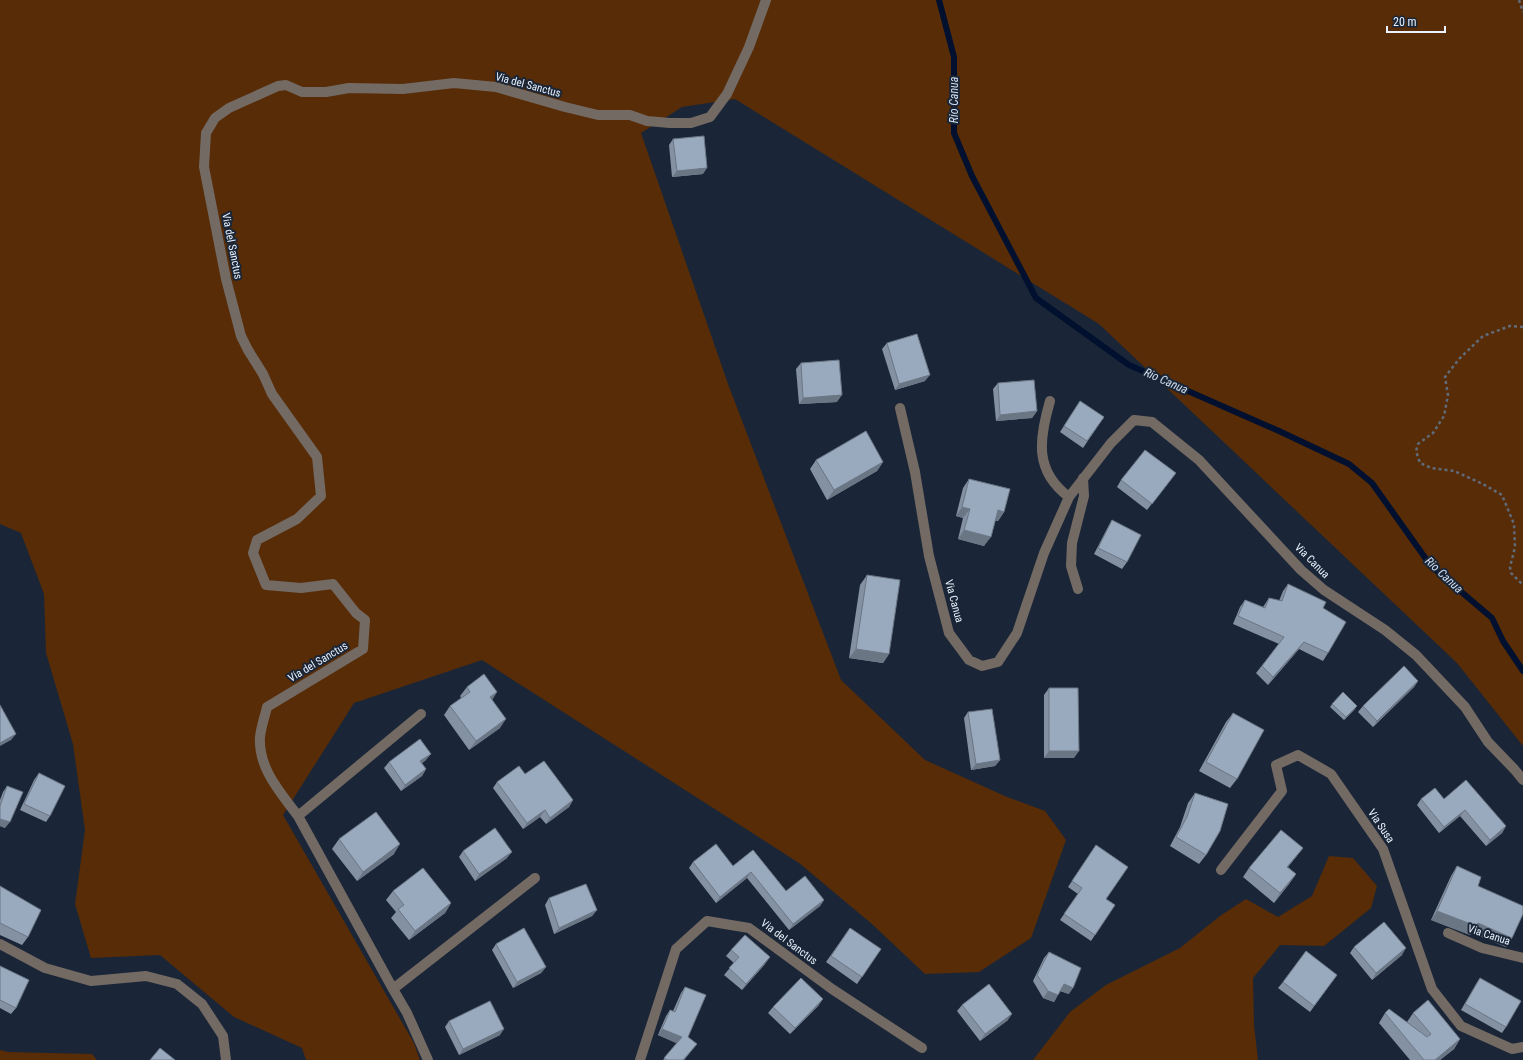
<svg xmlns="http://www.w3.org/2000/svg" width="1523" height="1060" font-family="'Roboto Condensed',sans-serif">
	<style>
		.green { fill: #572c07 }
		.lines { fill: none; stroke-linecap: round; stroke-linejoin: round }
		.stream { stroke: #00102e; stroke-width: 6 }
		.path { stroke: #606b7a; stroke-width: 2.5; stroke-dasharray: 3 3; stroke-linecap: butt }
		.street { stroke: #746a64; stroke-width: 10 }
		.wall { fill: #8491a3 }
		.shaded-wall { fill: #6b7685 }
		.building { fill: #99a9be; stroke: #6b7685 }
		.labels { text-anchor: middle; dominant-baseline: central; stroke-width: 4; stroke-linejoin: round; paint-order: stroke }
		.street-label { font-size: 11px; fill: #e8f1fc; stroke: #1a2637 }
		.water-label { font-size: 12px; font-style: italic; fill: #d0def0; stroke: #1a2637 }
	</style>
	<rect width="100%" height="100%" fill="#1a2637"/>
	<path class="green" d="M 0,0 L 1523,0 L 1523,746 L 1457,663 L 1099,324 L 735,99 L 682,107 L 641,133 L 728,384 L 841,680 L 925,760 L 1007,797 L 1045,811 L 1066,840 L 1031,938 L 979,972 L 925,974 L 872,924 L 799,863 L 482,660 L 354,703 L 283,815 L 414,1043 L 420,1060 L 306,1060 L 302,1048 L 234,1017 L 160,955 L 91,958 L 75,904 L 85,830 L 73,744 L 46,653 L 44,594 L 21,533 L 0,524 Z
		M 1329,856 L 1353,858 L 1377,886 L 1371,908 L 1324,946 L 1280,945 L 1253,978 L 1254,1025 L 1258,1060 L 1033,1060 L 1070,1012 L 1106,985 L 1180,948 L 1220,916 L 1246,899 L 1278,917 L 1312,896 Z
		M 0,1050 L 8,1052 L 92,1054 L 97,1060 L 0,1060 Z"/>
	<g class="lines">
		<path class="stream" d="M 939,0 L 954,57 L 954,133 L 972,176 L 1036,298 L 1129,365 L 1279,431 L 1349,464 L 1372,483 L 1431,566 L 1492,618 L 1503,641 L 1523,671"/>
		<path class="path" d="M 1519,0 L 1523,12
			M 1523,327 L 1510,326 L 1483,336 L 1459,359 L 1445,377 L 1448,395 L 1444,416 L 1433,433 L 1418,444 L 1416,451 L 1420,463 L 1431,468 L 1454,471 L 1483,484 L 1502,495 L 1514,524 L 1515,547 L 1510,567 L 1511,573 L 1523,585"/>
		<path class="street" d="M 1050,401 C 1039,439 1034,471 1069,497
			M 900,408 L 915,472 L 929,556 L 949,633 L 969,660 L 982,666 L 998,662 L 1017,633 L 1044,553 L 1069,497 L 1111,443 L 1134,420 L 1152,422 L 1199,460 L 1301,570 L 1324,590 L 1385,630 L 1416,655 L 1465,707 L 1488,742 L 1515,770 L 1523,780
			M 1078,589 L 1071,566 L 1072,543 L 1084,496 L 1083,478
			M 298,816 C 280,792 258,768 260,737 C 261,727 265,716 267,707 L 363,649 L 365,620 L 356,613 L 333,584 L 301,588 L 266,585 L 253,553 L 257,540 L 297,519 L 321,496 L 317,457 L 272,394 L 263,374 L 248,350 L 241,336 L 226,279 L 204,167 L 206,133 L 215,118 L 229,108 L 278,86 L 286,85 L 302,92 L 326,92 L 349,88 L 403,89 L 454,83 L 496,87 L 565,107 L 598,115 L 630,115 L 647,121 L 670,123 L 691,123 L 710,117 L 727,94 L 749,47 L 766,0
			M 1221,870 L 1282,791 L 1276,765 L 1298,755 L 1331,774 L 1383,849 L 1432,989 L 1461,1026 L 1512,1049 L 1523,1047
			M 1448,933 L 1482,948 L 1523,958
			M 0,944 L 45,968 L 91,981 L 146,976 L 177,984 L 202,1004 L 223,1036 L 226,1060
			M 393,989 L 298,816 L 421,714
			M 428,1060 L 407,1013 L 393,989 L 535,878
			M 640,1060 L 676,949 L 707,921 L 749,928 L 832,989 L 922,1048"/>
	</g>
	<path class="wall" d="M 673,139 L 703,174 L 672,177 L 669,145 Z
		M 887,343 L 925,381 L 895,390 L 882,349 Z
		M 801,363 L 837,402 L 799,404 L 796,369 Z
		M 998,383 L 1037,411 L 1032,418 L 996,421 L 993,389 Z
		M 1080,401 L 1104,417 L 1083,448 L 1060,432 Z
		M 816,460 L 883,462 L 877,471 L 827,500 L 810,469 Z
		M 969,479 L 1004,512 L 998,521 L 995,520 L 984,546 L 958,539 L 963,518 L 956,516 L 963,488 Z
		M 1171,479 L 1147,510 L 1117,487 L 1121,480 Z
		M 1112,520 L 1127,562 L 1122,569 L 1094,554 L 1108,527 Z
		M 867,575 L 889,654 L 883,663 L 849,658 L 860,585 Z
		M 1288,584 L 1323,608 L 1328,653 L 1323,661 L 1299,649 L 1268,685 L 1256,673 L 1279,644 L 1233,624 L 1240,607 L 1245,600 L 1263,607 L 1269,598 L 1279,601 L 1283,591 Z
		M 1418,681 L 1414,687 L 1373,727 L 1358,712 L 1363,706 Z
		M 467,687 L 497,692 L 492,699 L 500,728 L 469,750 L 444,715 L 450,706 L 461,698 L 460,696 Z
		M 1049,688 L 1074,758 L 1044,758 L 1044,695 Z
		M 1332,704 L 1355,709 L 1344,720 L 1330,707 Z
		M 968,712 L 1000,760 L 995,766 L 971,770 L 964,718 Z
		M 1233,713 L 1237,779 L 1230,788 L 1199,771 L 1226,722 Z
		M 426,760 L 422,763 L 426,769 L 422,776 L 401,791 L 384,768 L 389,762 Z
		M 39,773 L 50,816 L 46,822 L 20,810 L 34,780 Z
		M 525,774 L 573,800 L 569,807 L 546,824 L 540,817 L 523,829 L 493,788 L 497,782 Z
		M 7,786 L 5,828 L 0,826 L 0,800 L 3,792 Z
		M 1195,793 L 1206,855 L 1199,864 L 1170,846 L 1180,827 L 1188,803 Z
		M 1421,799 L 1444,799 L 1506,826 L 1502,833 L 1486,846 L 1460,816 L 1439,833 L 1417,805 Z
		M 339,839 L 394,854 L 357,881 L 332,849 Z
		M 1096,845 L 1106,899 L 1115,905 L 1091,941 L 1060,920 L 1078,894 L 1068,887 Z
		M 1303,848 L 1288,867 L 1296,874 L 1289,884 L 1274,903 L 1243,877 L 1249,868 Z
		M 753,850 L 786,891 L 824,900 L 820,906 L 789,930 L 747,878 L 716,903 L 689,868 L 693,862 L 733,866 Z
		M 463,851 L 507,858 L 475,881 L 459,857 Z
		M 1457,866 L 1478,886 L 1512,938 L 1506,947 L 1472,933 L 1470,935 L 1431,920 L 1451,876 Z
		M 0,886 L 28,937 L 22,945 L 0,935 Z
		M 393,891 L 451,903 L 445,913 L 409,940 L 391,918 L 396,912 L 386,900 Z
		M 549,898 L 597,910 L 592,916 L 554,934 L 545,905 Z
		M 850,928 L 881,949 L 857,984 L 826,962 Z
		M 496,944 L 546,967 L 541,973 L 513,988 L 492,950 Z
		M 1354,947 L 1402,955 L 1372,980 L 1350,953 Z
		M 731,950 L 765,964 L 742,990 L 724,975 L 734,963 L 726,956 Z
		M 1049,952 L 1069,994 L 1060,991 L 1054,1002 L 1043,998 L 1033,981 L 1044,958 Z
		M 0,966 L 16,1008 L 11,1014 L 0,1008 Z
		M 1337,975 L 1310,1012 L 1278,988 L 1283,982 Z
		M 1480,978 L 1506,1027 L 1502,1033 L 1461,1010 L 1476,984 Z
		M 685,987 L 688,1037 L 692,1050 L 684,1060 L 663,1060 L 677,1043 L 658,1035 L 666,1016 L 670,1010 L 673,1011 L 681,993 Z
		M 819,1005 L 790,1034 L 768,1013 L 773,1007 Z
		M 962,1005 L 1008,1020 L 980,1041 L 957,1011 Z
		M 1385,1013 L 1407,1022 L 1413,1013 L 1460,1039 L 1454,1049 L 1440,1060 L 1410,1060 L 1379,1023 Z
		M 449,1021 L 500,1035 L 459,1055 L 445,1027 Z"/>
	<path class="shaded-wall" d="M 707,168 L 703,174 L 672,177 L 677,171 Z
		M 930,375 L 925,381 L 895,390 L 899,384 Z
		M 842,395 L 837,402 L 799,404 L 803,398 Z
		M 1037,411 L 1032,418 L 996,421 L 1000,415 Z
		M 883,462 L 877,471 L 827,500 L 834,490 Z
		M 962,507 L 970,509 L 963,518 L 956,516 Z
		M 998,510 L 1004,512 L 998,521 L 991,520 Z
		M 964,530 L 991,537 L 984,546 L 958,539 Z
		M 1304,642 L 1299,649 L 1268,685 L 1273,677 Z
		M 856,649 L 889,654 L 883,663 L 849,658 Z
		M 1418,681 L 1414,687 L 1373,727 L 1377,721 Z
		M 497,692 L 491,702 L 490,697 Z
		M 1357,706 L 1355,709 L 1344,720 L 1346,717 Z
		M 506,719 L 500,728 L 469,750 L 476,741 Z
		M 16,734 L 11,740 L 0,746 L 0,743 Z
		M 1049,751 L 1079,751 L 1074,758 L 1044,758 Z
		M 431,754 L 426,760 L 416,767 L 420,761 Z
		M 1000,760 L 995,766 L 971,770 L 976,764 Z
		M 426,769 L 422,776 L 401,791 L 405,785 Z
		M 573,800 L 569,807 L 546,824 L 550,818 Z
		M 545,810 L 540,817 L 523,829 L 527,823 Z
		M 1465,810 L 1460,816 L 1439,833 L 1444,827 Z
		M 0,819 L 10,822 L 5,828 L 0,826 Z
		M 1506,826 L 1502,833 L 1486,846 L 1490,840 Z
		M 400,844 L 394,854 L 357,881 L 363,872 Z
		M 1303,848 L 1296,857 L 1280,876 L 1287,867 Z
		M 512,852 L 507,858 L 475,881 L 479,874 Z
		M 751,872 L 747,878 L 716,903 L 720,897 Z
		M 1296,874 L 1289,884 L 1274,903 L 1280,893 Z
		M 824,900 L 820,906 L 789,930 L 793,924 Z
		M 451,903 L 445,913 L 409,940 L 415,931 Z
		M 597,910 L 592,916 L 554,934 L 559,928 Z
		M 1437,911 L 1478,923 L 1512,938 L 1506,947 L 1472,933 L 1470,935 L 1431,920 Z
		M 1406,948 L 1402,955 L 1372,980 L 1376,973 Z
		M 770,957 L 765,964 L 742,990 L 746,984 Z
		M 546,967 L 541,973 L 513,988 L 517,982 Z
		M 1064,984 L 1073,988 L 1069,994 L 1060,991 Z
		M 1048,991 L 1058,995 L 1054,1002 L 1043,998 Z
		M 823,999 L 819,1005 L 790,1034 L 795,1028 Z
		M 1012,1014 L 1008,1020 L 980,1041 L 985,1034 Z
		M 504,1029 L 500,1035 L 459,1055 L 463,1049 Z
		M 662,1029 L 682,1037 L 678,1044 L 658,1035 Z
		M 1460,1039 L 1454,1049 L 1440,1060 L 1435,1060 Z
		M 697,1044 L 684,1060 L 683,1060 Z"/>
	<path class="building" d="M 704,136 L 707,168 L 677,171 L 673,139 Z
		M 917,334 L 930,375 L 899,384 L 887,343 Z
		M 839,360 L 842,395 L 803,398 L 801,363 Z
		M 1034,380 L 1037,411 L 1000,415 L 998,383 Z
		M 1080,401 L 1104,417 L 1087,441 L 1064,426 Z
		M 866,431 L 883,462 L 834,490 L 816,460 Z
		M 1145,450 L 1176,473 L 1152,504 L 1121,480 Z
		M 969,479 L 1010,489 L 1004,512 L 998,510 L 991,537 L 964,530 L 970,509 L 962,507 Z
		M 1112,520 L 1141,535 L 1127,562 L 1098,548 Z
		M 867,575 L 900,580 L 889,654 L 856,649 Z
		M 1288,584 L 1326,602 L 1323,608 L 1346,622 L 1328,653 L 1304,642 L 1273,677 L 1262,666 L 1284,637 L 1238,616 L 1245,600 L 1265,608 L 1269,598 L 1282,601 Z
		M 1404,666 L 1418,681 L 1377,721 L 1363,706 Z
		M 484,674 L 497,692 L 490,697 L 506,719 L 476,741 L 450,706 L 470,692 L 467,687 Z
		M 1049,688 L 1078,688 L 1079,751 L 1049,751 Z
		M 1343,692 L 1357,706 L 1346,717 L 1332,704 Z
		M 0,705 L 16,734 L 0,743 Z
		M 992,709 L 1000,760 L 976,764 L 968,712 Z
		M 1233,713 L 1264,730 L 1237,779 L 1206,762 Z
		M 420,739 L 431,754 L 420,761 L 426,769 L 405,785 L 389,762 Z
		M 544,761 L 573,800 L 550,818 L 545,810 L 527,823 L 497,782 L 519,766 L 525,774 Z
		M 39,773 L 65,786 L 50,816 L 24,804 Z
		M 1466,780 L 1506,826 L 1490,840 L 1465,810 L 1444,827 L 1421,799 L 1435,788 L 1444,799 Z
		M 7,786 L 23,792 L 10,822 L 0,819 L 0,806 Z
		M 1195,793 L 1228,804 L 1220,831 L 1206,855 L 1176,837 L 1187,817 Z
		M 376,812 L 400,844 L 363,872 L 339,839 Z
		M 495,828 L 512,852 L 479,874 L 463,851 Z
		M 1281,830 L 1303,848 L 1287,867 L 1296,874 L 1280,893 L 1249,868 Z
		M 716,844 L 733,866 L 753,850 L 786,891 L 805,876 L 824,900 L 793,924 L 751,872 L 720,897 L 693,862 Z
		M 1096,845 L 1128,867 L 1106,899 L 1115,905 L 1095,935 L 1064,914 L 1082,888 L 1072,881 Z
		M 1457,866 L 1481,877 L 1478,886 L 1523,906 L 1523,914 L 1512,938 L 1478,923 L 1476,926 L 1437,911 Z
		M 423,868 L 451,903 L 415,931 L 398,909 L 404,905 L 393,891 Z
		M 586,884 L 597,910 L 559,928 L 549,898 Z
		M 0,886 L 41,910 L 28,937 L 0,923 Z
		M 1384,922 L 1406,948 L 1376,973 L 1354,947 Z
		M 524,928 L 546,967 L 517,982 L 496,944 Z
		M 850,928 L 881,949 L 862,977 L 831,956 Z
		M 745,935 L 770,957 L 746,984 L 729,968 L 739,957 L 731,950 Z
		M 1306,951 L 1337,975 L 1314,1006 L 1283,982 Z
		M 1049,952 L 1081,968 L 1073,988 L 1064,984 L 1058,995 L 1048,991 L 1037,975 Z
		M 0,966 L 29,980 L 16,1008 L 0,1000 Z
		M 801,978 L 823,999 L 795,1028 L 773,1007 Z
		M 1480,978 L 1521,1001 L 1506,1027 L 1465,1004 Z
		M 989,984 L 1012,1014 L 985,1034 L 962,1005 Z
		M 685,987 L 706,995 L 688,1037 L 697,1044 L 683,1060 L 667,1060 L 664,1058 L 682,1037 L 662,1029 L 670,1010 L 675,1012 Z
		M 1428,1000 L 1460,1039 L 1435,1060 L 1424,1060 L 1385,1013 L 1389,1009 L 1427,1037 L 1431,1034 L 1413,1013 Z
		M 490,1001 L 504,1029 L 463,1049 L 449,1021 Z
		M 160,1048 L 175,1060 L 150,1060 Z"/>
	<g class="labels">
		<g class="street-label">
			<text transform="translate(528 85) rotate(15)">Via del Sanctus</text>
			<text transform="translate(232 246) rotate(79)">Via del Sanctus</text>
			<text transform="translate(1312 561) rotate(45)">Via Canua</text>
			<text transform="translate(954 601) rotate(75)">Via Canua</text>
			<text transform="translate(318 662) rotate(-31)">Via del Sanctus</text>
			<text transform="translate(1381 826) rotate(56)">Via Susa</text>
			<text transform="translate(1489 935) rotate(18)">Via Canua</text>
			<text transform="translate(789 942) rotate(37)">Via del Sanctus</text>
		</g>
		<g class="water-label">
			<text transform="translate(954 100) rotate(-90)">Rio Canua</text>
			<text transform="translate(1166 381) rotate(24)">Rio Canua</text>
			<text transform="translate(1444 575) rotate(43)">Rio Canua</text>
		</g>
	</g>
	<path d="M1387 26v6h58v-6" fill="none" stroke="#e8f1fc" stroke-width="2"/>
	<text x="1393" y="26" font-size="12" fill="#e8f1fc" stroke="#1a2637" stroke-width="3" paint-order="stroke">20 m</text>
</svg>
